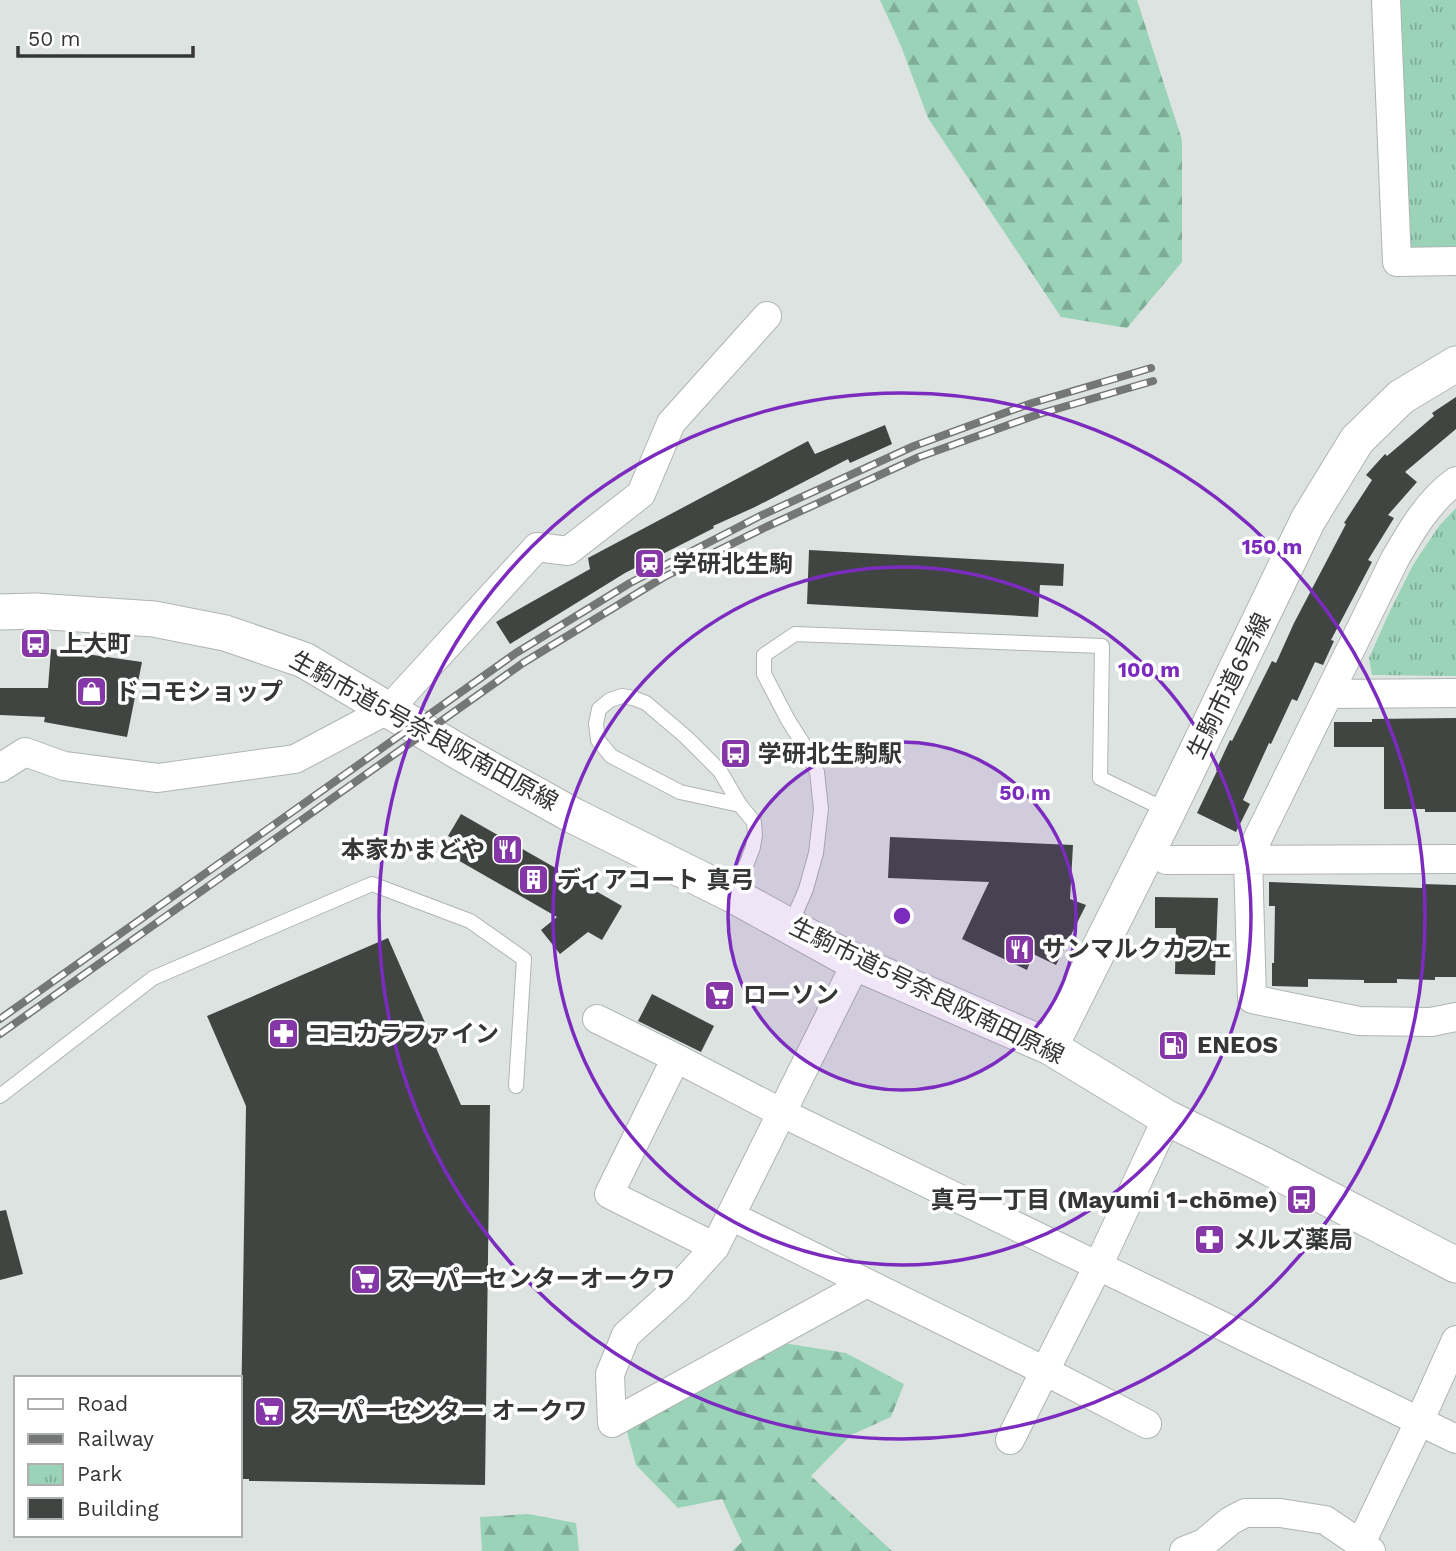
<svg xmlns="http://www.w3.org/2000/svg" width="1456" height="1551" font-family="'Work Sans','Noto Sans JP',sans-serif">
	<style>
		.forest { fill: url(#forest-firs) }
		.park { fill: url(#park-tufts) }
		.building { fill: #404542 }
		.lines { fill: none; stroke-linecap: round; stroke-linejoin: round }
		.service-casing { stroke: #afb5b2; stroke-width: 16 }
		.minor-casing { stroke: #afb5b2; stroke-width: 30 }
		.tertiary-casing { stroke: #afb5b2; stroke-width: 37 }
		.service { stroke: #fff; stroke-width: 14 }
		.minor { stroke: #fff; stroke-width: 28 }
		.tertiary { stroke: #fff; stroke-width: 35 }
		.rail-casing { stroke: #747775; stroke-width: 8 }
		.rail { stroke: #fff; stroke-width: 5; stroke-dasharray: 16; stroke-linecap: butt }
		.ring { fill: none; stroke: #7b2cbf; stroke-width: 3.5 }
		.labels { text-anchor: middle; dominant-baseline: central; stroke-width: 7; stroke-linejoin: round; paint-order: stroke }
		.poi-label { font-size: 24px; font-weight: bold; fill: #353736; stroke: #fff; text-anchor: start }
		.street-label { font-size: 24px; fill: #353736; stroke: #fff }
		.centre { fill: #7b2cbf; stroke: #fff; stroke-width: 3.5 }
		.ring-label { font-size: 21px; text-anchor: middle; font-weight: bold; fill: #7b2cbf; stroke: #fff; stroke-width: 7; stroke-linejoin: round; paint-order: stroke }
	</style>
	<defs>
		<pattern id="forest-firs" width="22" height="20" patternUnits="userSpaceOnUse" patternTransform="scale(1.75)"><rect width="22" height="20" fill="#9bd3b8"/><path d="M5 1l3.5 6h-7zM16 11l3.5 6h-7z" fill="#7fac96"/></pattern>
		<pattern id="park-tufts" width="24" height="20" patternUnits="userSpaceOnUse" patternTransform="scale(1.75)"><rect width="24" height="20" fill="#9bd3b8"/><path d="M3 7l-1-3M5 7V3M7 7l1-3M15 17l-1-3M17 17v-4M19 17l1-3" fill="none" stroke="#7fac96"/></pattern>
	</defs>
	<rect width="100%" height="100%" fill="#dde3e0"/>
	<path class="forest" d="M 880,0 L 1137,0 L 1182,140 L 1182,262 L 1127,328 L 1061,317 L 928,118 L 901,46 Z
		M 783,1343 L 846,1353 L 904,1384 L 891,1417 L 851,1435 L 811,1476 L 892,1551 L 732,1551 L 742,1542 L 722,1499 L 678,1508 L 636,1465 L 626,1428 L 678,1371 L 753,1363 Z
		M 528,1514 L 576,1523 L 579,1551 L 482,1551 L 480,1517 Z"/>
	<path class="park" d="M 1393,0 L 1456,0 L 1456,249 L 1406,249 Z
		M 1456,508 L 1456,676 L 1372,675 L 1369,658 L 1389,613 L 1413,565 L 1439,526 Z"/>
	<path class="building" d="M 1456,397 L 1456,429 L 1405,472 L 1417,482 L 1388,515 L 1394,518 L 1368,560 L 1372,562 L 1331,640 L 1334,641 L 1323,665 L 1315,662 L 1297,701 L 1292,699 L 1271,744 L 1269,743 L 1243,800 L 1250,804 L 1236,832 L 1197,813 L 1217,771 L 1216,770 L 1230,740 L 1232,741 L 1272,661 L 1276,663 L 1294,623 L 1346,524 L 1344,523 L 1372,480 L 1366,475 L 1385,454 L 1387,456 L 1434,416 L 1432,413 Z
		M 885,425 L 892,444 L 850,463 L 848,459 L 755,507 L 713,526 L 714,528 L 625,573 L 510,644 L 496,622 L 590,569 L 588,558 L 808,441 L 815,454 Z
		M 809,550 L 1064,564 L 1063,586 L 1040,585 L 1038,617 L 807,604 Z
		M 51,649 L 142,662 L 127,737 L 44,722 L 45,717 L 0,715 L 0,688 L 48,688 Z
		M 1456,718 L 1456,812 L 1425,812 L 1425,809 L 1384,809 L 1384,747 L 1334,747 L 1334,722 L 1372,722 L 1372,719 Z
		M 461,814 L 622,906 L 602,940 L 588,932 L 560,954 L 541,930 L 557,917 L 449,855 L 457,841 L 448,836 Z
		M 890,837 L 1073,845 L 1070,899 L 1086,905 L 1056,965 L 1033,954 L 1027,970 L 962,939 L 989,882 L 888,878 Z
		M 1269,882 L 1422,888 L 1422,884 L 1456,885 L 1456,977 L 1435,977 L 1435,980 L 1397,979 L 1397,983 L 1364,983 L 1364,980 L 1308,979 L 1308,987 L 1272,986 L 1272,963 L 1274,963 L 1275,906 L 1269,906 Z
		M 1155,897 L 1218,898 L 1215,975 L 1175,974 L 1176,928 L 1155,928 Z
		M 388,938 L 461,1105 L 490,1105 L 485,1485 L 249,1481 L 249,1479 L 240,1479 L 246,1106 L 207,1016 Z
		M 652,994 L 714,1026 L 701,1052 L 638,1021 Z
		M 6,1210 L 23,1274 L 0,1280 L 0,1211 Z"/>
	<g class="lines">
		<defs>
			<path id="service" d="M 731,894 L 747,863 L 753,847 L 755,835 L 754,822 L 740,805 L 720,771 L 686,737 L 646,703 L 633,698 L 622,696 L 610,700 L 599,709 L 596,724 L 598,740 L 611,756 L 680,792 L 740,805
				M 790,926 L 806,889 L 816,853 L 821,809 L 817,772 L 802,742 L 788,720 L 764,674 L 764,655 L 795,634 L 1102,646 L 1100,778 L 1168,811
				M 0,1096 L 153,978 L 372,884 L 470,921 L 524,959 L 516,1086"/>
			<path id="minor" d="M 1386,0 L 1397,262 L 1456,261
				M 1456,481 C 1429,500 1411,531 1395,559 L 1248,858 L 1252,999 L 1359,1021 L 1431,1022 L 1456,1017
				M 1329,694 L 1456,693
				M 0,768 L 25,752 L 64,766 L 158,778 L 295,759 L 389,709 L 537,547 L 568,551 L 641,494 L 671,423 L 767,316
				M 1149,849 L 1166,860 L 1456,859
				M 856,963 L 715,1247 L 677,1289 L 626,1335 L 610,1374 L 612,1423 L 867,1283
				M 597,1019 L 676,1058 L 782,1113 L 1456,1439
				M 676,1058 L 609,1194 L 715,1247
				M 731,1216 L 1045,1371 L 1147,1424
				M 1010,1440 L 1098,1266 L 1167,1118
				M 1360,1545 L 1419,1422 L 1456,1340
				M 1184,1551 L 1204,1543 L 1230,1521 L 1245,1513 L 1280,1513 L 1325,1520 L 1371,1551"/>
			<path id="tertiary" d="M 0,612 L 35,611 L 154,619 L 225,633 L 304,660 L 466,756 L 574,816 L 731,894 L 856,963 L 1050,1047 L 1167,1118 L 1260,1163 L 1456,1265
				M 1050,1047 L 1168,811 L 1308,520 L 1357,440 L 1401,397 L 1456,364"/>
		</defs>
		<use href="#service" class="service-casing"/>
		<use href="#minor" class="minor-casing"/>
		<use href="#tertiary" class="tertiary-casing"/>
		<use href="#service" class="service"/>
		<use href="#minor" class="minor"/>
		<use href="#tertiary" class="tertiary"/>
		<defs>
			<path id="rail" d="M 0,1019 L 516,653 L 630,583 L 760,516 L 914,446 L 1032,403 L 1151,368
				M 0,1034 L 523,663 L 664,577 L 766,527 L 919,457 L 1039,414 L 1153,381"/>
		</defs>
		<use href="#rail" class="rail-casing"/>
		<use href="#rail" class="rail"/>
	</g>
	<circle cx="902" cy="916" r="174" fill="#7b2cbf" fill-opacity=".12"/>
	<g class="ring">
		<circle cx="902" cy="916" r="174"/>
		<circle cx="902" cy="916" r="349"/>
		<circle cx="902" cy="916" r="523"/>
	</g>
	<defs>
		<symbol id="station-square" viewBox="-11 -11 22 22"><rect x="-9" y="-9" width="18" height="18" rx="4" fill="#8536a7" stroke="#fff"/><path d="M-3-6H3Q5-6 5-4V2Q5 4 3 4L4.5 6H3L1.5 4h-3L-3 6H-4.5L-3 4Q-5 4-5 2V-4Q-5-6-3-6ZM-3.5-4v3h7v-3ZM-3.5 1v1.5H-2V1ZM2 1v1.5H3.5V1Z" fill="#fff"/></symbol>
		<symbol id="bus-square" viewBox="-11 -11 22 22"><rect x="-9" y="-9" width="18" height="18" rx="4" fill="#8536a7" stroke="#fff"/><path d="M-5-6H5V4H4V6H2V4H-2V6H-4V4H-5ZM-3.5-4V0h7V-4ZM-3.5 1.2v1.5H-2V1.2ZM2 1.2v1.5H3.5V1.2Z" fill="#fff"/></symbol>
		<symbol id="shop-square" viewBox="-11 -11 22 22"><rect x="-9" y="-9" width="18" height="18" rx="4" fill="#8536a7" stroke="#fff"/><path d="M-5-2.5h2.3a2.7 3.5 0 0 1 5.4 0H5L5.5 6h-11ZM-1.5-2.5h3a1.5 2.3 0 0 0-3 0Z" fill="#fff"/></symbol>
		<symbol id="restaurant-square" viewBox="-11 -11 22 22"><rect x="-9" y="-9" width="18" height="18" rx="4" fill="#8536a7" stroke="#fff"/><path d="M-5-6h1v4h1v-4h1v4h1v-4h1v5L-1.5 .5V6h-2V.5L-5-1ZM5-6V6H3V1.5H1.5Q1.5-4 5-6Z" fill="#fff"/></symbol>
		<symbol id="building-square" viewBox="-11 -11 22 22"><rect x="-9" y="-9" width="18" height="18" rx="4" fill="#8536a7" stroke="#fff"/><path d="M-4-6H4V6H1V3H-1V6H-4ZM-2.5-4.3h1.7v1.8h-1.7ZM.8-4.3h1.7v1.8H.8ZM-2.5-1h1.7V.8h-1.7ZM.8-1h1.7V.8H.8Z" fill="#fff"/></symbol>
		<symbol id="supermarket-square" viewBox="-11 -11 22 22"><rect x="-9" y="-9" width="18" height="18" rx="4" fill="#8536a7" stroke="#fff"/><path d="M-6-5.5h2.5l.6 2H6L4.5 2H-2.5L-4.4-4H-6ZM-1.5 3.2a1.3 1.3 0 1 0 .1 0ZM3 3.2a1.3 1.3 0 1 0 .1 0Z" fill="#fff"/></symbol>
		<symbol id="pharmacy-square" viewBox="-11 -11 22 22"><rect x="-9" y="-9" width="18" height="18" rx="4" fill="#8536a7" stroke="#fff"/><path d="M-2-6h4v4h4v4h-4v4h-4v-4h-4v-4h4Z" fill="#fff"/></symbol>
		<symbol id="fuel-square" viewBox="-11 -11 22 22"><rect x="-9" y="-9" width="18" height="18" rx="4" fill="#8536a7" stroke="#fff"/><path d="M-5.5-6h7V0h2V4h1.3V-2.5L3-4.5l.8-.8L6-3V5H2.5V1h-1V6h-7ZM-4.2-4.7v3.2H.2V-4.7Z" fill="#fff"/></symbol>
	</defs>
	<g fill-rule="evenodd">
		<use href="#station-square" x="632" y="546" width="35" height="35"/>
		<use href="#bus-square" x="18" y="626" width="35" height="35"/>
		<use href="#shop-square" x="74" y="674" width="35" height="35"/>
		<use href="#bus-square" x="718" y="736" width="35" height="35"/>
		<use href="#restaurant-square" x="490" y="832" width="35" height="35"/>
		<use href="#building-square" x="516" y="862" width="35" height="35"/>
		<use href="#restaurant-square" x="1002" y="932" width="35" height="35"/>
		<use href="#supermarket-square" x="702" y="978" width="35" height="35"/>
		<use href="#pharmacy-square" x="266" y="1016" width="35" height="35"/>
		<use href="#fuel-square" x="1156" y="1028" width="35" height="35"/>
		<use href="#bus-square" x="1284" y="1182" width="35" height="35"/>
		<use href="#pharmacy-square" x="1192" y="1222" width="35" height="35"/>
		<use href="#supermarket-square" x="348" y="1262" width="35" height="35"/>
		<use href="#supermarket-square" x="252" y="1394" width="35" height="35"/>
	</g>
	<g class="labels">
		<g class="poi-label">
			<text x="673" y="564">学研北生駒</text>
			<text x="59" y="644">上大町</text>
			<text x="115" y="692">ドコモショップ</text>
			<text x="758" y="754">学研北生駒駅</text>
			<text x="485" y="850" text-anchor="end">本家かまどや</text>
			<text x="557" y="880">ディアコート 真弓</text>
			<text x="1042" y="949">サンマルクカフェ</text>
			<text x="743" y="995">ローソン</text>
			<text x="307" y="1034">ココカラファイン</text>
			<text x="1197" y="1045">ENEOS</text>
			<text x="1278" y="1200" text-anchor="end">真弓一丁目 (Mayumi 1-chōme)</text>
			<text x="1233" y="1240">メルズ薬局</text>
			<text x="388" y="1279">スーパーセンターオークワ</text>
			<text x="293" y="1411">スーパーセンター オークワ</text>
		</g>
		<g class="street-label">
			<text transform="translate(1229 686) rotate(-64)">生駒市道6号線</text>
			<text transform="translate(424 731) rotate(29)">生駒市道5号奈良阪南田原線</text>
			<text transform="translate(927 991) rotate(26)">生駒市道5号奈良阪南田原線</text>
		</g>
	</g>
	<circle cx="902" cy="916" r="10" class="centre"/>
	<g class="ring-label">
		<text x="1272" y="554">150 m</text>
		<text x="1149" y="677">100 m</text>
		<text x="1025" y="800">50 m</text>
	</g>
	<rect x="14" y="1376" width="228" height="161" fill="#ffffff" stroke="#aeafaf" stroke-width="2"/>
	<rect x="28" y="1399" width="35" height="10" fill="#ffffff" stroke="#aeafaf" stroke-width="2"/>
	<text x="77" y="1411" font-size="21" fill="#353736">Road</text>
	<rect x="28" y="1434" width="35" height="10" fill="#747775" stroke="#aeafaf" stroke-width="2"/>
	<text x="77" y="1446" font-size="21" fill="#353736">Railway</text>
	<rect x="28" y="1464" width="35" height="21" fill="url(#park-tufts)" stroke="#aeafaf" stroke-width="2"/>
	<text x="77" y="1481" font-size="21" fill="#353736">Park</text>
	<rect x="28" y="1498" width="35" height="21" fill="#404542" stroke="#aeafaf" stroke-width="2"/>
	<text x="77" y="1516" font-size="21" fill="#353736">Building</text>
	<path d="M18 46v10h175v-10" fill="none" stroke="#353736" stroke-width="3.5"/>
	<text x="28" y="46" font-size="21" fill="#353736" stroke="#ffffff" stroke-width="5" paint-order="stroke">50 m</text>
</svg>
